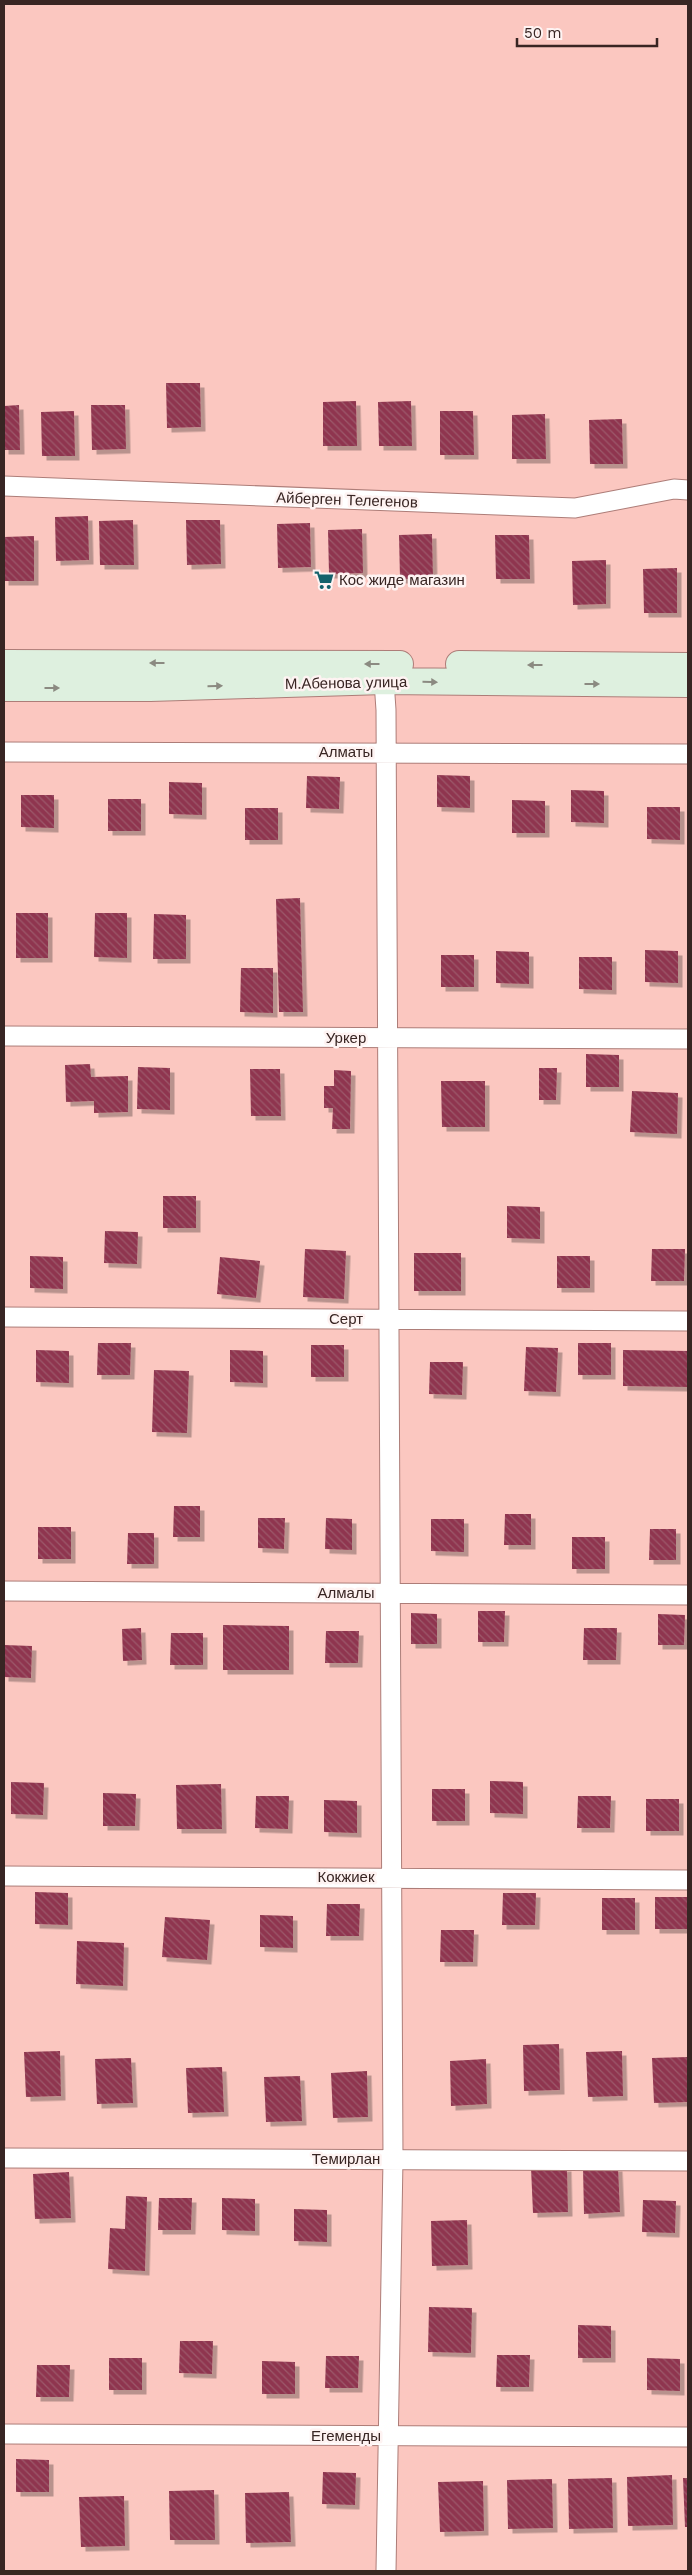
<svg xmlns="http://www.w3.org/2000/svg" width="692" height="2575" font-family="'Work Sans',sans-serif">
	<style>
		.building { fill: url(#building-back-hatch); filter: url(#shadow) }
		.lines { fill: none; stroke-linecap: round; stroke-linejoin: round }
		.minor-casing { stroke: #ad7d78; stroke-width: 21 }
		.secondary-casing { stroke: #ad7d78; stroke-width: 28 }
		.minor { stroke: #fff; stroke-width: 19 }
		.secondary { stroke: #def0df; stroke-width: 26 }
		.oneway { fill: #8b8a81 }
		.labels { text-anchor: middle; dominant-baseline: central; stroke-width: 5; stroke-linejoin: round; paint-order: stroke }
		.street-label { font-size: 15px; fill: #382523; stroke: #fef3f2 }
		.poi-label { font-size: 15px; fill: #382523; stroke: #fef3f2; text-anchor: start }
	</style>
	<defs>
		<pattern id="building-back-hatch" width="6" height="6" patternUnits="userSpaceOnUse" patternTransform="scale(1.25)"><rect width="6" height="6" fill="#8f364f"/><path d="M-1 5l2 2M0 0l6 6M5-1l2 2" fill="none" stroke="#9c586a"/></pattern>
		<filter id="shadow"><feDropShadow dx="4.5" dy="4.5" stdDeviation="0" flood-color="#0004"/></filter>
	</defs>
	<rect width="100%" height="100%" fill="#fbc7c0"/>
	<path class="building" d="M 166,383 L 200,383 L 201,427 L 167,428 Z
		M 356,401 L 357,446 L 323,446 L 323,402 Z
		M 411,401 L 412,446 L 379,446 L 378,402 Z
		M 19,405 L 20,450 L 4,450 L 4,406 Z
		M 91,405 L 125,405 L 126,449 L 92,450 Z
		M 74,411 L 75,456 L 42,456 L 41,412 Z
		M 440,411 L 473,411 L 474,455 L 440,455 Z
		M 545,414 L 546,459 L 512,459 L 512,415 Z
		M 622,419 L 623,464 L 590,464 L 589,420 Z
		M 88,516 L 89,560 L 56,561 L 55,517 Z
		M 133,520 L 134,565 L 100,565 L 99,521 Z
		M 186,520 L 220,520 L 221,564 L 187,565 Z
		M 310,523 L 311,567 L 278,568 L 277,524 Z
		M 362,529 L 363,573 L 329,574 L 328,530 Z
		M 432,534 L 433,579 L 400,579 L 399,535 Z
		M 495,535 L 529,535 L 530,579 L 496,579 Z
		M 34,536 L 34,581 L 4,581 L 4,537 Z
		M 606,560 L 606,604 L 573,605 L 572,561 Z
		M 677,568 L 677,613 L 644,613 L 643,569 Z
		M 437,775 L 470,776 L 470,808 L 437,807 Z
		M 307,776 L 340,777 L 339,809 L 306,808 Z
		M 169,782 L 202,783 L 202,815 L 169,814 Z
		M 571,790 L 604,791 L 604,823 L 571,822 Z
		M 21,795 L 54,795 L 54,828 L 21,827 Z
		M 108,799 L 141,799 L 141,831 L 108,831 Z
		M 512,800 L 545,801 L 545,833 L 512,833 Z
		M 647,807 L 680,807 L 680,840 L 647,839 Z
		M 245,808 L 278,808 L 278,840 L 245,840 Z
		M 300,898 L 303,1012 L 279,1012 L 276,899 Z
		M 16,913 L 48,913 L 48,958 L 16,958 Z
		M 95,913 L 127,913 L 127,958 L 94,957 Z
		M 154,914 L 186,915 L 186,959 L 153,959 Z
		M 645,950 L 678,951 L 678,983 L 645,982 Z
		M 496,951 L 529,952 L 529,984 L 496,983 Z
		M 441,955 L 474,955 L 474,987 L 441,987 Z
		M 579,957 L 612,957 L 612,990 L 579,989 Z
		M 241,968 L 273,968 L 273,1013 L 240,1012 Z
		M 586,1054 L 619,1055 L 619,1087 L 586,1087 Z
		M 90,1064 L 91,1077 L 128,1076 L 128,1112 L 94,1113 L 94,1101 L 66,1102 L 65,1065 Z
		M 138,1067 L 170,1068 L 170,1110 L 137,1109 Z
		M 539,1068 L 557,1068 L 556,1100 L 539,1100 Z
		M 250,1069 L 280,1069 L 281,1116 L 251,1116 Z
		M 334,1070 L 351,1071 L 350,1129 L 332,1129 L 333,1108 L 324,1108 L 324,1086 L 334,1086 Z
		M 441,1081 L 485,1081 L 485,1127 L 442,1127 Z
		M 632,1091 L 678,1093 L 677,1134 L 630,1132 Z
		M 163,1196 L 196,1196 L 196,1228 L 163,1228 Z
		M 507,1206 L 540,1207 L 540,1239 L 507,1238 Z
		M 105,1231 L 138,1232 L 137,1264 L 104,1263 Z
		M 305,1249 L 346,1251 L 344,1299 L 303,1297 Z
		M 652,1249 L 685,1249 L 684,1281 L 651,1281 Z
		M 414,1253 L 461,1253 L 461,1291 L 414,1291 Z
		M 30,1256 L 63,1257 L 63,1289 L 30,1288 Z
		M 557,1256 L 590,1256 L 590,1288 L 557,1288 Z
		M 220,1257 L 260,1261 L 256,1298 L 217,1294 Z
		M 98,1343 L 131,1343 L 130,1375 L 97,1375 Z
		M 578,1343 L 611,1343 L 611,1375 L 578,1375 Z
		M 311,1345 L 344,1345 L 344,1377 L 311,1377 Z
		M 526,1347 L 558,1348 L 556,1392 L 524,1391 Z
		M 36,1350 L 69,1351 L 69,1383 L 36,1382 Z
		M 230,1350 L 263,1351 L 263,1383 L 230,1382 Z
		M 623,1350 L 688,1351 L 688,1387 L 623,1386 Z
		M 430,1362 L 463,1362 L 462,1395 L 429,1394 Z
		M 154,1370 L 189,1371 L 187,1433 L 152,1432 Z
		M 174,1506 L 200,1506 L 200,1537 L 173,1537 Z
		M 505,1514 L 531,1514 L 531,1545 L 504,1545 Z
		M 258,1518 L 285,1518 L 284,1549 L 258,1548 Z
		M 326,1518 L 352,1519 L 352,1550 L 325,1549 Z
		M 431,1519 L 464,1519 L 464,1552 L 431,1551 Z
		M 38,1527 L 71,1527 L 71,1559 L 38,1559 Z
		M 650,1529 L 676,1529 L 676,1560 L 649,1560 Z
		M 128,1533 L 154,1533 L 154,1564 L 127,1564 Z
		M 572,1537 L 605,1537 L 605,1569 L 572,1569 Z
		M 478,1611 L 505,1611 L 504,1642 L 478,1642 Z
		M 411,1613 L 437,1614 L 437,1644 L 411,1644 Z
		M 658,1614 L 685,1615 L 684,1645 L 658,1645 Z
		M 223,1625 L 289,1626 L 289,1670 L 223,1670 Z
		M 141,1628 L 142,1660 L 123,1661 L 122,1629 Z
		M 584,1628 L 617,1628 L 616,1660 L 583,1660 Z
		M 326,1631 L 359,1631 L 358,1663 L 325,1663 Z
		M 171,1633 L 203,1633 L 203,1665 L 170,1665 Z
		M 4,1645 L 32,1646 L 31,1678 L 4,1677 Z
		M 490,1781 L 523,1782 L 523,1814 L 490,1813 Z
		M 11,1782 L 44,1783 L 43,1815 L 11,1814 Z
		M 221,1784 L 222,1829 L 177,1829 L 176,1785 Z
		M 432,1789 L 465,1789 L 465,1821 L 432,1821 Z
		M 103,1793 L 136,1794 L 135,1826 L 103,1826 Z
		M 256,1796 L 289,1796 L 288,1829 L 255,1828 Z
		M 578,1796 L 611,1796 L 610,1828 L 577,1828 Z
		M 646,1799 L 679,1799 L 679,1831 L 646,1831 Z
		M 324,1800 L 357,1801 L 357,1833 L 324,1832 Z
		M 35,1892 L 68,1893 L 68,1925 L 35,1924 Z
		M 503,1893 L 536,1893 L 535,1925 L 502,1925 Z
		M 655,1897 L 688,1897 L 687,1929 L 655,1929 Z
		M 602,1898 L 635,1898 L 635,1930 L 602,1930 Z
		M 327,1904 L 360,1904 L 359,1936 L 326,1936 Z
		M 260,1915 L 293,1916 L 293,1948 L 260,1947 Z
		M 165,1917 L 210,1920 L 207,1960 L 162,1957 Z
		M 441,1930 L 474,1930 L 473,1962 L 440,1962 Z
		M 77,1941 L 124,1943 L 123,1986 L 76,1984 Z
		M 559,2044 L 560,2090 L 524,2091 L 523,2045 Z
		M 60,2051 L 61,2096 L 26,2097 L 24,2052 Z
		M 622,2051 L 623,2096 L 588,2097 L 586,2052 Z
		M 688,2057 L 688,2102 L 654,2103 L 652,2058 Z
		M 131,2058 L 133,2103 L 97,2104 L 95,2059 Z
		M 486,2059 L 487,2104 L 451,2106 L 450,2061 Z
		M 222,2067 L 224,2112 L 188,2113 L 186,2068 Z
		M 367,2071 L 368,2117 L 333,2118 L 331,2073 Z
		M 300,2076 L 302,2121 L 266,2122 L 264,2077 Z
		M 567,2167 L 568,2212 L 533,2213 L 531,2168 Z
		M 618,2167 L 620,2212 L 584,2214 L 583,2168 Z
		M 69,2172 L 71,2218 L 35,2219 L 33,2174 Z
		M 126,2196 L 147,2197 L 145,2271 L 108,2269 L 110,2228 L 125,2229 Z
		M 159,2198 L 192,2198 L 191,2230 L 158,2230 Z
		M 222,2198 L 255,2199 L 255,2231 L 222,2230 Z
		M 643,2200 L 676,2201 L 675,2233 L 642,2232 Z
		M 294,2209 L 327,2210 L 327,2242 L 294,2241 Z
		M 467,2220 L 468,2265 L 432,2266 L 431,2221 Z
		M 429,2307 L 472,2308 L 471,2353 L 428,2352 Z
		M 578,2325 L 611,2326 L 611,2358 L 578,2358 Z
		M 180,2341 L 213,2341 L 212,2374 L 179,2373 Z
		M 497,2355 L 530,2355 L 529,2387 L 496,2387 Z
		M 326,2356 L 359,2356 L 358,2388 L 325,2388 Z
		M 109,2358 L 142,2358 L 142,2390 L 109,2390 Z
		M 647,2358 L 680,2359 L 680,2391 L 647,2390 Z
		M 262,2361 L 295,2362 L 295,2394 L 262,2394 Z
		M 37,2365 L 70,2365 L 69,2397 L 36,2397 Z
		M 16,2459 L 49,2460 L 49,2492 L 16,2492 Z
		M 323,2472 L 356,2473 L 355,2505 L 322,2504 Z
		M 672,2475 L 673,2525 L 628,2526 L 627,2477 Z
		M 612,2478 L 613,2528 L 569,2529 L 568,2479 Z
		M 683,2478 L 688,2478 L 688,2527 L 685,2527 Z
		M 552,2479 L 553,2528 L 508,2529 L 507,2480 Z
		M 483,2481 L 484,2531 L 440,2532 L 438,2482 Z
		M 214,2490 L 215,2540 L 170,2540 L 169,2491 Z
		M 289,2492 L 291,2542 L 246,2543 L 245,2493 Z
		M 124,2496 L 125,2546 L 81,2547 L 79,2497 Z"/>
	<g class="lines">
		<defs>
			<path id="minor" d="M 4,486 L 575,508 L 674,489 L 688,490
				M 384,681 L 386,710 L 393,2159 L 386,2571
				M 4,752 L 688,754
				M 4,1036 L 688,1039
				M 4,1317 L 688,1321
				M 4,1591 L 688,1595
				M 4,1876 L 688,1880
				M 4,2158 L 688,2161
				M 4,2434 L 688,2437"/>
			<path id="secondary" d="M 4,663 L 400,664
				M 459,664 L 688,666
				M 4,688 L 150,688 L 384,681 L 688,684"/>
		</defs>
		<use href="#minor" class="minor-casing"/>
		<use href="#secondary" class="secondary-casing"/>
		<use href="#minor" class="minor"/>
		<use href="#secondary" class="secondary"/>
	</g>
	<defs><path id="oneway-solid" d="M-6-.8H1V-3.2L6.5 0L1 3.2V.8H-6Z" transform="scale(1.25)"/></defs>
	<g class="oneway">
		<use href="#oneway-solid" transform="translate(157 663) rotate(-180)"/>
		<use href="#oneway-solid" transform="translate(372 664) rotate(-180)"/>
		<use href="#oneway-solid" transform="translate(535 665) rotate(-180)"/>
		<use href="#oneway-solid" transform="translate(430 682) rotate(1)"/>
		<use href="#oneway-solid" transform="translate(592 684)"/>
		<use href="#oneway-solid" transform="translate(215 686) rotate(-1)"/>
		<use href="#oneway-solid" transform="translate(52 688)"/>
	</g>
	<defs>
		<symbol id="supermarket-bare" viewBox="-9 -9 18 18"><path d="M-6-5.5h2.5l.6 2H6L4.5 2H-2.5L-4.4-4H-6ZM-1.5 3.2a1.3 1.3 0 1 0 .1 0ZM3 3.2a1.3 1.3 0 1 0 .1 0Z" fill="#14626b" stroke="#fef3f2" stroke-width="2.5" paint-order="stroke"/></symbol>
	</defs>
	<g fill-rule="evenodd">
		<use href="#supermarket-bare" x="310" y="566" width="28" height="28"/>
	</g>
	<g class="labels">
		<g class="street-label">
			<text transform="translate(347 500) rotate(2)">Айберген Телегенов</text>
			<text transform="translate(346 683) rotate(-1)">М.Абенова улица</text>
			<text x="346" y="752">Алматы</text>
			<text x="346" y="1038">Уркер</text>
			<text x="346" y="1319">Серт</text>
			<text x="346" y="1593">Алмалы</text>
			<text x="346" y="1877">Кокжиек</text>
			<text x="346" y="2159">Темирлан</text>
			<text x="346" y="2436">Егеменды</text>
		</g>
		<g class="poi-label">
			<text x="339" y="580">Кос жиде магазин</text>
		</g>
	</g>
	<rect width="692" height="2575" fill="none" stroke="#382523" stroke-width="10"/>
	<path d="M517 38v8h140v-8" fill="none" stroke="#382523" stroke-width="2.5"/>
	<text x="524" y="38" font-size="15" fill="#382523" stroke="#fef3f2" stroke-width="4" paint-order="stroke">50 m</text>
</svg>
